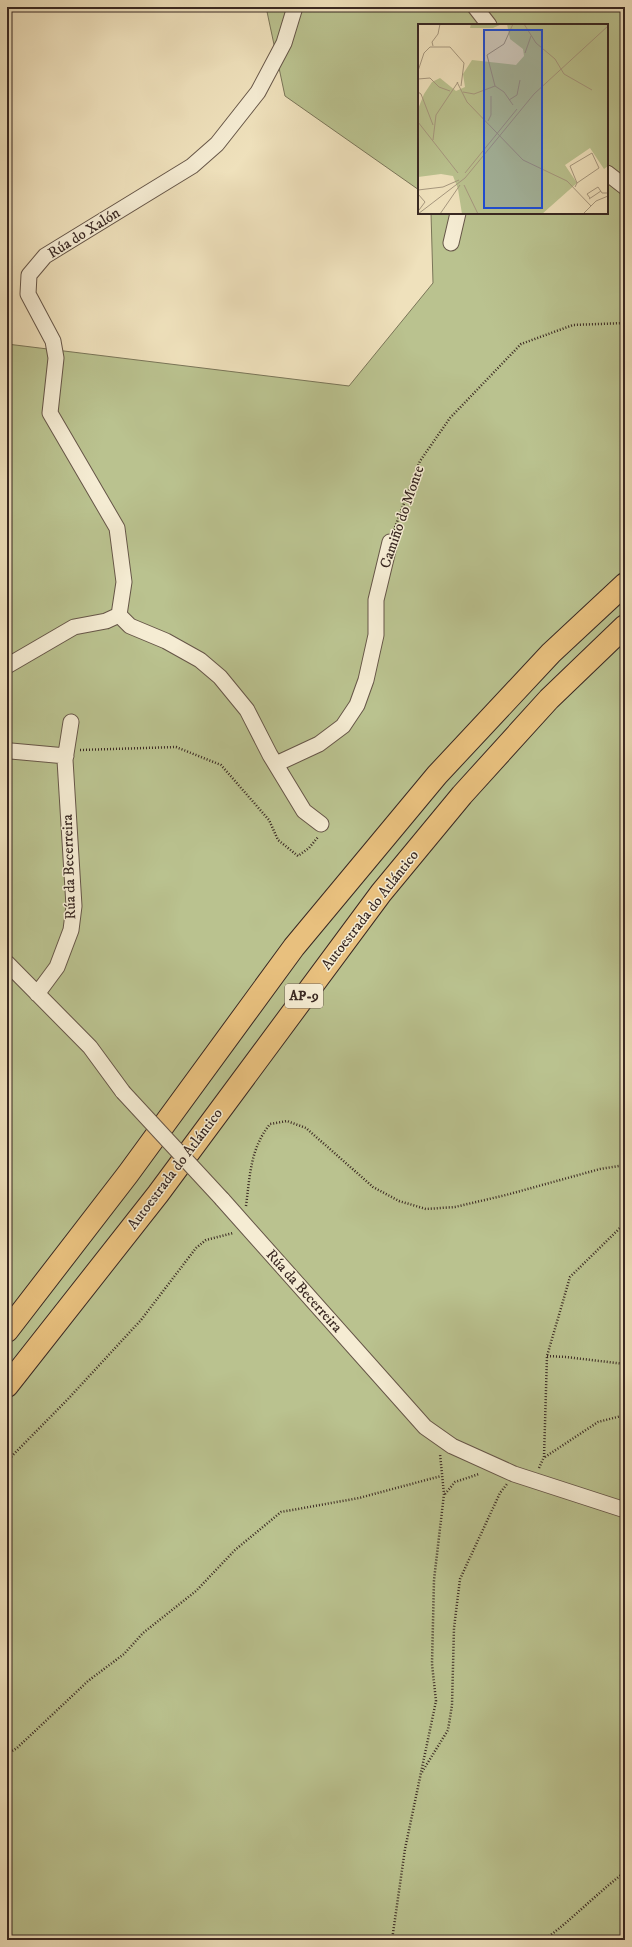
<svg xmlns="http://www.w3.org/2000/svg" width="632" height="1947" font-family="'IM FELL DW Pica',serif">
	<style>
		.green { fill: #bac28f; stroke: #7a7558 }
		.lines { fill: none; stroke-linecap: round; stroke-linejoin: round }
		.minor-casing { stroke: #665648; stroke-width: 17 }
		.motorway-casing { stroke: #392822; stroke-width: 24 }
		.path { stroke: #392822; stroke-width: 2.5; stroke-dasharray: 1 2; stroke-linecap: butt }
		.minor { stroke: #f5ecd3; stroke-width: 15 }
		.motorway { stroke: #e8c07e; stroke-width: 22 }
		.minor-bridge-casing { stroke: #665648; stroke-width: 17; stroke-linecap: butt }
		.minor-bridge { stroke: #f5ecd3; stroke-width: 15 }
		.labels { text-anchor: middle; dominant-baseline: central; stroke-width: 3; stroke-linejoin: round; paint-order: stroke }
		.shield { fill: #f5ecd3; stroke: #716357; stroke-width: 1 }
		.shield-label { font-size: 14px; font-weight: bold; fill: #392822 }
		.street-label { font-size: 15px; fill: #392822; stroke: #f5ecd3 }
		.inset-road { fill: none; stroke: #a6977e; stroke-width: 1 }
		.view { fill: #1d4ed8; fill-opacity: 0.15; stroke: #1d4ed8; stroke-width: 2 }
		.inset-edge { fill: none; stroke: #392822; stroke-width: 2 }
	</style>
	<rect width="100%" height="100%" fill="#efe1bc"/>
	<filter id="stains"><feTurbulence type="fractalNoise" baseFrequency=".005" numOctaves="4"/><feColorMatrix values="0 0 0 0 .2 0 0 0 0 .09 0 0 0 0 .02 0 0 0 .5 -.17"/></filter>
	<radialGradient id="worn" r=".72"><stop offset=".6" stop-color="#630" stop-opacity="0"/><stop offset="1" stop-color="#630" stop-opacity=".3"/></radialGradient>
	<path class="green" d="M 266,7 L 625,7 L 625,1940 L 7,1940 L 7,344 L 349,386 L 433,283 L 431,213 L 607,213 L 607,25 L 419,25 L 419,190 L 285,96 Z"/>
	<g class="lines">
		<defs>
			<path id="minor" d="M 475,7 L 489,25
				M 607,173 L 625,187
				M 451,243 L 458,213
				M 119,615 L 130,626 L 166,641 L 200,660 L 220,677 L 247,710 L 270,755 L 304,811 L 321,824
				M 7,666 L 74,627 L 106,621 L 119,615 L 124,582 L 117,528 L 50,413 L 56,358 L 53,341 L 28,294 L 29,275 L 45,256 L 192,166 L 217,144 L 258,92 L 284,43 L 295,7
				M 11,751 L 66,756
				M 276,764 L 319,744 L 343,726 L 357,705 L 366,680 L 376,635 L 376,600 L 390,542
				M 7,963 L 90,1047 L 123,1092
				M 37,994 L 57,967 L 71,930 L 74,906 L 65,760 L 71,722
				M 222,1199 L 425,1427 L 452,1446 L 514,1474 L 625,1510"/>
			<path id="motorway" d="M 7,1331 L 128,1174 L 294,947 L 437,775 L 551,653 L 625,584
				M 7,1386 L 158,1194 L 381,893 L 462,795 L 549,699 L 625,626"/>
		</defs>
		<use href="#minor" class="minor-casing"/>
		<use href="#motorway" class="motorway-casing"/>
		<path class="path" d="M 394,530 L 420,461 L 450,418 L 521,344 L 573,325 L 625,323
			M 80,750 L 176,747 L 221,765 L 269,820 L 278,840 L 298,856 L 309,848 L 318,837
			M 246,1206 C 250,1176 250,1149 270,1124 L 287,1121 L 306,1128 L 373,1187 L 399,1201 L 426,1209 L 455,1207 L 506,1195 L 600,1169 L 625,1165
			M 547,1356 L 566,1357 L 625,1364
			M 545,1457 L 598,1422 L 625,1415
			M 7,1461 L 68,1399 L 141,1320 L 196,1248 L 206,1240 L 233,1233
			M 539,1468 L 544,1457 L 547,1356 L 570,1277 L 625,1223
			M 445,1494 L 455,1482 L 479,1474
			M 7,1754 L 17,1748 L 88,1681 L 124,1654 L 143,1633 L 196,1591 L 235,1550 L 281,1512 L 359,1498 L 441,1476
			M 422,1772 L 448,1730 L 452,1705 L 454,1628 L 460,1579 L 500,1493 L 507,1484
			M 392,1940 L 405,1849 L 436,1701 L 432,1664 L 434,1580 L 444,1494 L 440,1454
			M 544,1940 C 573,1919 597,1893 625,1872"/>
		<use href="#minor" class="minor"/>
		<use href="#motorway" class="motorway"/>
		<defs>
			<path id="minor-bridge" d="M 123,1092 L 222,1199"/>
		</defs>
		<use href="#minor-bridge" class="minor-bridge-casing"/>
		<use href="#minor-bridge" class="minor-bridge"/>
	</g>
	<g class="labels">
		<rect class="shield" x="285" y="984" width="38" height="24" rx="3"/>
		<g class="shield-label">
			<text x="304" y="996">AP-9</text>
		</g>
		<g class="street-label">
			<text transform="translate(84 233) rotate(-32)">Rúa do Xalón</text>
			<text transform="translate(402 517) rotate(-71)">Camiño do Monte</text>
			<text transform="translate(69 867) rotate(-92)">Rúa da Becerreira</text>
			<text transform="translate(370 910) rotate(-52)">Autoestrada do Atlántico</text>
			<text transform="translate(175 1169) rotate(-53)">Autoestrada do Atlántico</text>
			<text transform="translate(304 1291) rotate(48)">Rúa da Becerreira</text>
		</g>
	</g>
	<g transform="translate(418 24)">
		<rect width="190" height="190" fill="#efe1bc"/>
		<path d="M 53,0 L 84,0 L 75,4 L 52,4 ZM 89,0 L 190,0 L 190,142 L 186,145 L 172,124 L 147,141 L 159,159 L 124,190 L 44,190 L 40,165 L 35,152 L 23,150 L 0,153 L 0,85 L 6,70 L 14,58 L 22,54 L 38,67 L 47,63 L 45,50 L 54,36 L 98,41 L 106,32 L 105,25 L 92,15 Z" fill="#bac28f"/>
		<path class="inset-road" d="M 106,0 L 118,19 L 137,35 L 146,50 L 174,66M 15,22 L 14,18 L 20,10 L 22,0M 107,29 L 113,12M 0,47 L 6,29 L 12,23 L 32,23 L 46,39 L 43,62M 0,55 L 12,54 L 21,63 L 32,67M 39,58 L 49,78 L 105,136 L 149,157 L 173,182M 77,62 L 86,68 L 95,81M 0,68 L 3,70 L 15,101M 45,68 L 56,70 L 77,62 L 69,31 L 86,20 L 95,0M 91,76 L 99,71 L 102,56M 70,97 L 73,91 L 73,72M 0,98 L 40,149M 15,116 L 18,91 L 40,58M 47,149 L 99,85M 46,161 L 60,190M 157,163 L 159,159 L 181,144 L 174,129 L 152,142 L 159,159M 0,166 L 25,163 L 41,156M 0,170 L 7,178 L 1,186M 172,174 L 169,170 L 180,163 L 184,169 L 190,169M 171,175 L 183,167M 0,190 L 47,154 L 116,70 L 190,2M 22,190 L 42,161M 165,190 L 178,177 L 190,172"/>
		<path class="view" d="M 66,6 L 124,6 L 124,184 L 66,184 Z"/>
		<rect width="190" height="190" class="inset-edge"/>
	</g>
	<rect width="632" height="1947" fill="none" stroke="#efe1bc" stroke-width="24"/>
	<rect x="8" y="8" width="616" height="1931" fill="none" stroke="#392822" stroke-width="2"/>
	<rect x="12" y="12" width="608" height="1923" fill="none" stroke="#392822"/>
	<rect width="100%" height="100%" filter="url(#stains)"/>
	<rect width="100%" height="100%" fill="url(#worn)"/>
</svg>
